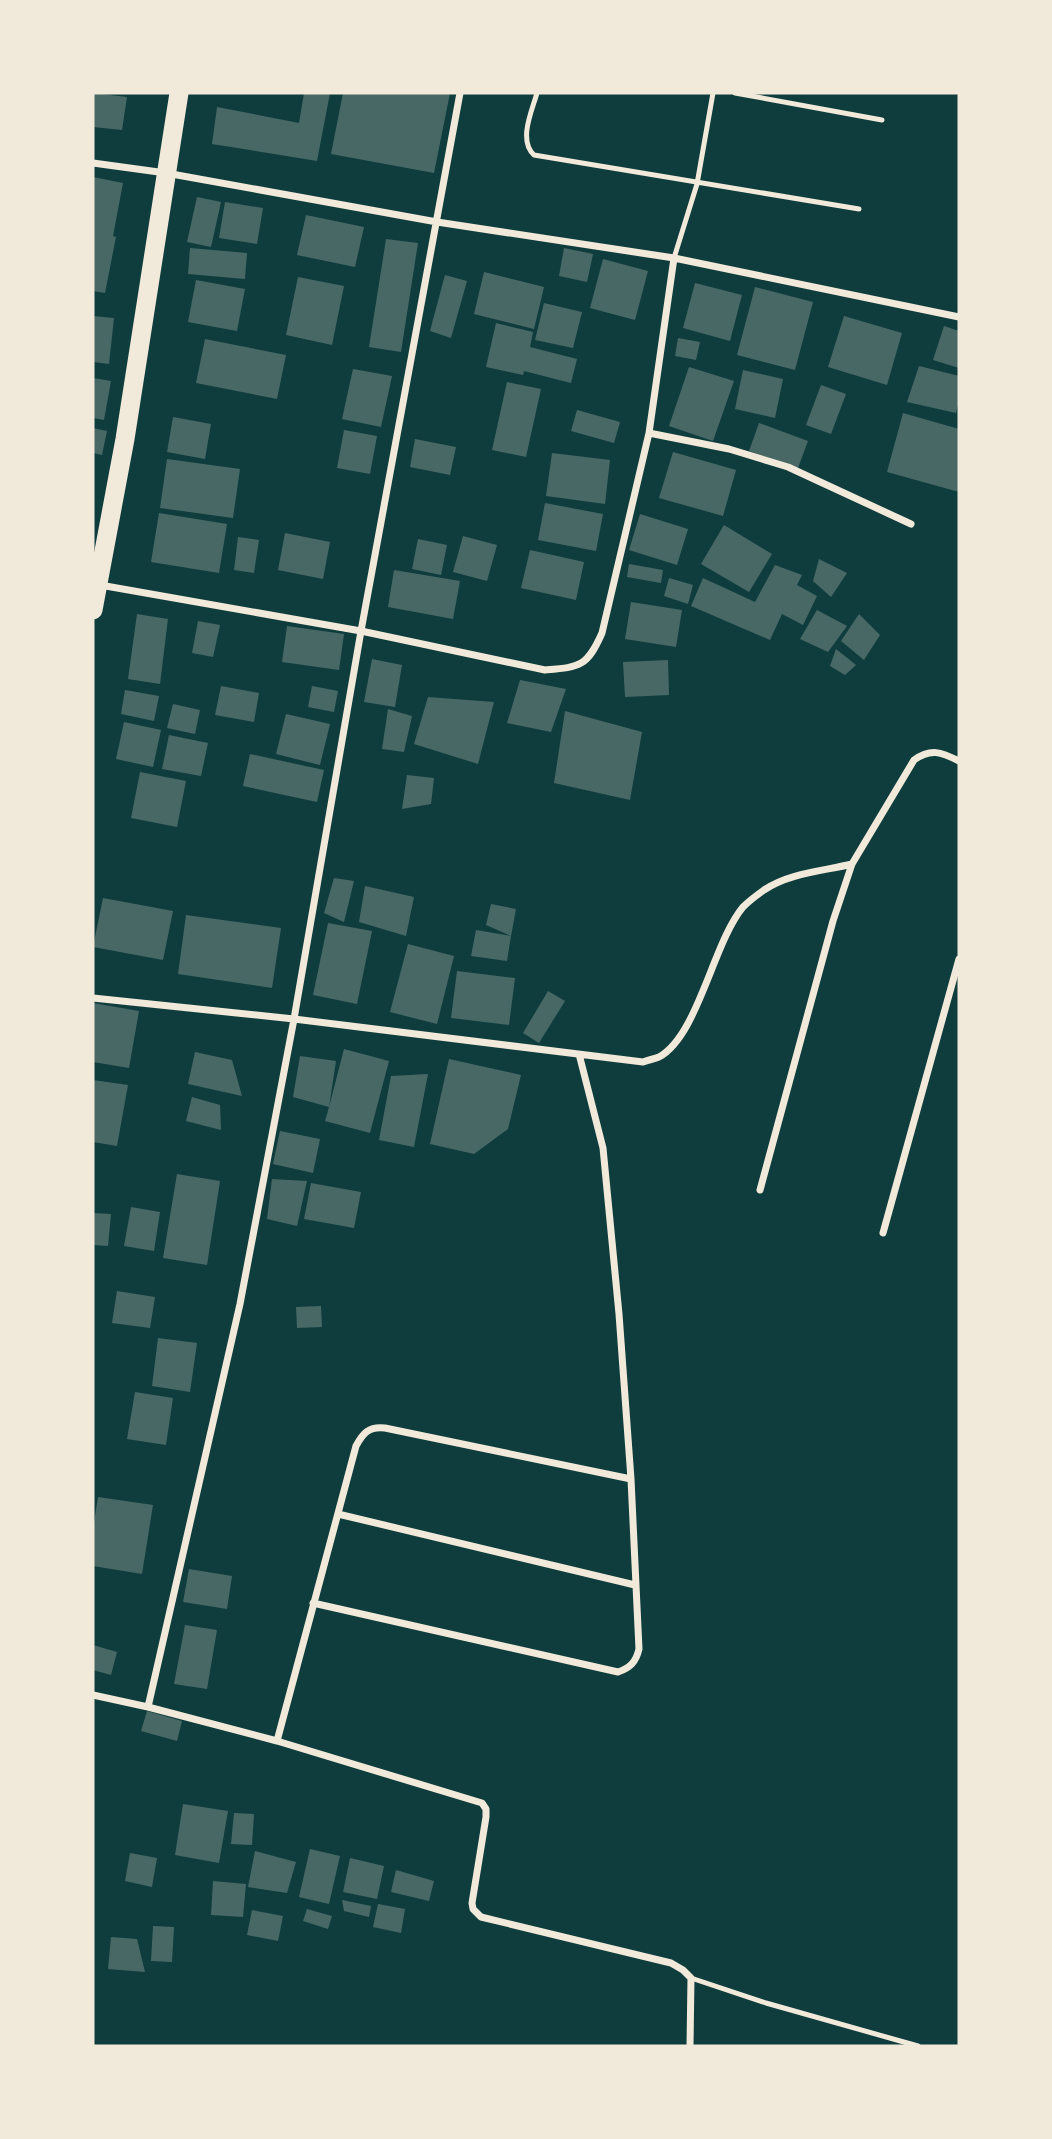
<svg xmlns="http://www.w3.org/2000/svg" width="1052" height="2139" font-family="Helvetica,sans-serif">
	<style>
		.building { fill: #486865 }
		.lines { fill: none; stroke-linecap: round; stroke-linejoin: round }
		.service { stroke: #f1e9da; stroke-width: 5 }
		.minor { stroke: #f1e9da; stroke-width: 7 }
		.trunk { stroke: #f1e9da; stroke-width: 19 }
	</style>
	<rect width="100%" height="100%" fill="#0f3d3e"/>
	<path class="building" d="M 93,93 L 127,97 L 122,130 L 93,127 Z
		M 304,93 L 330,93 L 317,161 L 212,144 L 217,107 L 299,123 Z
		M 343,93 L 450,93 L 434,173 L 331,154 Z
		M 93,177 L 123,183 L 113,236 L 116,237 L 105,293 L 93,291 Z
		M 197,197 L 221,202 L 211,247 L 187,242 Z
		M 225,202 L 263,208 L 257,244 L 219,238 Z
		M 306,215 L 364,227 L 355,267 L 297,255 Z
		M 386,239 L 418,243 L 401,352 L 369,347 Z
		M 190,248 L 247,253 L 245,279 L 188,274 Z
		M 564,248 L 593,254 L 587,282 L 559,276 Z
		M 603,259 L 648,271 L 635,320 L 590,308 Z
		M 484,272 L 544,287 L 534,329 L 474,314 Z
		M 445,275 L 467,281 L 451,338 L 430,331 Z
		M 298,277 L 344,286 L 332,345 L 286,335 Z
		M 196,280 L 245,289 L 237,331 L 188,322 Z
		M 695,283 L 742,295 L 730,341 L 683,328 Z
		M 755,287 L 813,302 L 795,370 L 737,355 Z
		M 544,303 L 582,312 L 573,348 L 535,340 Z
		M 93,316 L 114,318 L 109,364 L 93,362 Z
		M 844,316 L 902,333 L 887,385 L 828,367 Z
		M 496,323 L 533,332 L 530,347 L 577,359 L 571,383 L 524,371 L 523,375 L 486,367 Z
		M 944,326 L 959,331 L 959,368 L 933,360 Z
		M 678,338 L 700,342 L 696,360 L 675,356 Z
		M 205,339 L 286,355 L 277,399 L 196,383 Z
		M 919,366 L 959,376 L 959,401 L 956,413 L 907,402 Z
		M 689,367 L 734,381 L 713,441 L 669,426 Z
		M 353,369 L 392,376 L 381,427 L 342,419 Z
		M 743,370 L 783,379 L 775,418 L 735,409 Z
		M 93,378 L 111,381 L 104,420 L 93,418 Z
		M 507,382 L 541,389 L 526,457 L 492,450 Z
		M 821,385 L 846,394 L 831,434 L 806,425 Z
		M 577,410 L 620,422 L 614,443 L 571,431 Z
		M 903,413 L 959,429 L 959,492 L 887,472 Z
		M 173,417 L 211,424 L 205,459 L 167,452 Z
		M 759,423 L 808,441 L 798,468 L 749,451 Z
		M 93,428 L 107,431 L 102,455 L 93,453 Z
		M 344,430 L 377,436 L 370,474 L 337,468 Z
		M 415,439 L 456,447 L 450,475 L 410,467 Z
		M 673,452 L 736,470 L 723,516 L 659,498 Z
		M 552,453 L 610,460 L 605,504 L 546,496 Z
		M 167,459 L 240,469 L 233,518 L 160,508 Z
		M 545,503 L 603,514 L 596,551 L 538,540 Z
		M 159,513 L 227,524 L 219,573 L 151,562 Z
		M 640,514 L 688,529 L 677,565 L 629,550 Z
		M 724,525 L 772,554 L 749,592 L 701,564 Z
		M 285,533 L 330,542 L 323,579 L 278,570 Z
		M 463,536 L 497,545 L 487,581 L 453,572 Z
		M 238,537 L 259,540 L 254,573 L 234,570 Z
		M 418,539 L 447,545 L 441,575 L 412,569 Z
		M 530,550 L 584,562 L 576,600 L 521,588 Z
		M 819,559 L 847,573 L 831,597 L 813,581 Z
		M 629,564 L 663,570 L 661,583 L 627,577 Z
		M 775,565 L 802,575 L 797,585 L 817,596 L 803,625 L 782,614 L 770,640 L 691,606 L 703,578 L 755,602 Z
		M 394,570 L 460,581 L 453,619 L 388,607 Z
		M 669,578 L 693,585 L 688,604 L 664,596 Z
		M 631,602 L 682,610 L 676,647 L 625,639 Z
		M 817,610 L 847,626 L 828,652 L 800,639 Z
		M 137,614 L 168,619 L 160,684 L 128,679 Z
		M 859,614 L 880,635 L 864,660 L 841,641 Z
		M 198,621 L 220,625 L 213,657 L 192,653 Z
		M 287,626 L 344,634 L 339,670 L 282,662 Z
		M 836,649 L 856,665 L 845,675 L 830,666 Z
		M 372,659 L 402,665 L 395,707 L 364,702 Z
		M 668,660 L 669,695 L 625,697 L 623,662 Z
		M 520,680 L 566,689 L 551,732 L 507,723 Z
		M 221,686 L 259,693 L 254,722 L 215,715 Z
		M 312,686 L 338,691 L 334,712 L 308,707 Z
		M 125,690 L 159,696 L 154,721 L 121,714 Z
		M 428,697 L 494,702 L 478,764 L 414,744 Z
		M 173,704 L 200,710 L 195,734 L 167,728 Z
		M 388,709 L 412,716 L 404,752 L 382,749 Z
		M 565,711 L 642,732 L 630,800 L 554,783 Z
		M 286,714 L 330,724 L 320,765 L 276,754 Z
		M 124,722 L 161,730 L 153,767 L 116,759 Z
		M 169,735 L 208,743 L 201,776 L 162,769 Z
		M 250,754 L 324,770 L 317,802 L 243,786 Z
		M 140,772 L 186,781 L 177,827 L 131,818 Z
		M 407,775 L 434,778 L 431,804 L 402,809 Z
		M 334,878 L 354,881 L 344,922 L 324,913 Z
		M 365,886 L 414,897 L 406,936 L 359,922 Z
		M 103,898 L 173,911 L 163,960 L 93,947 Z
		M 491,904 L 516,909 L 511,936 L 486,925 Z
		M 186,915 L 281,928 L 272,988 L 178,974 Z
		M 328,923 L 372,931 L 357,1004 L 313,995 Z
		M 476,930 L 511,936 L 507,961 L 471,956 Z
		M 408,944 L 454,956 L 437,1024 L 390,1012 Z
		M 457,971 L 515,978 L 509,1025 L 451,1018 Z
		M 548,991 L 565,1001 L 539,1043 L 523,1033 Z
		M 93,1003 L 139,1011 L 129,1068 L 93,1062 Z
		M 344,1049 L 389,1061 L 370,1133 L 325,1121 L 329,1107 L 293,1097 L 300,1056 L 336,1061 L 329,1107 Z
		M 195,1052 L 232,1060 L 242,1096 L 188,1084 Z
		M 449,1059 L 521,1075 L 508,1129 L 474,1154 L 430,1144 Z
		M 428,1074 L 414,1147 L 379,1140 L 391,1076 Z
		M 93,1080 L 128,1085 L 117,1146 L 93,1142 Z
		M 192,1097 L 220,1105 L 221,1130 L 186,1121 Z
		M 280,1131 L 320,1139 L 313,1173 L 273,1164 Z
		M 177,1174 L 220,1181 L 207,1265 L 163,1258 Z
		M 272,1179 L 307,1181 L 297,1226 L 267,1219 Z
		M 311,1183 L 361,1192 L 354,1228 L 304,1219 Z
		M 131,1207 L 160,1212 L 154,1251 L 124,1246 Z
		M 93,1213 L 111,1214 L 108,1246 L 93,1245 Z
		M 117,1291 L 155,1297 L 150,1328 L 112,1323 Z
		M 321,1306 L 322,1327 L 297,1328 L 296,1307 Z
		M 158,1338 L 197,1343 L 190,1392 L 152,1386 Z
		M 135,1392 L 173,1398 L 166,1445 L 127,1439 Z
		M 98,1497 L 153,1505 L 142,1574 L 93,1566 L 93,1529 Z
		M 189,1569 L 232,1576 L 227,1609 L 183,1602 Z
		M 185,1625 L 217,1630 L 207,1689 L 174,1684 Z
		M 93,1645 L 117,1652 L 111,1675 L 93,1670 Z
		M 147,1711 L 182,1721 L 177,1741 L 141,1731 Z
		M 183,1804 L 228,1811 L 219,1863 L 175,1855 Z
		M 234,1813 L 254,1814 L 252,1845 L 231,1844 Z
		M 310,1849 L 340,1856 L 329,1904 L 299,1897 Z
		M 255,1851 L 296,1862 L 287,1893 L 248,1887 Z
		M 130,1853 L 157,1858 L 152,1887 L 125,1881 Z
		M 350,1858 L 384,1866 L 377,1899 L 343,1892 Z
		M 396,1870 L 434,1881 L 429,1901 L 391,1892 Z
		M 213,1881 L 246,1884 L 243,1917 L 211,1915 Z
		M 342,1900 L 371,1906 L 369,1917 L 344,1911 Z
		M 378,1904 L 405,1909 L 401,1933 L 373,1927 Z
		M 307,1909 L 332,1916 L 328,1929 L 303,1921 Z
		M 252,1910 L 283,1916 L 278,1941 L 247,1935 Z
		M 153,1926 L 174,1927 L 172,1962 L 151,1961 Z
		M 111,1937 L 137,1939 L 145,1972 L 108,1969 Z"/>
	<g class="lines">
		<path class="service" d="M 537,93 C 532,111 518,140 534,155 L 859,209
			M 735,93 L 882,120
			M 674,258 L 697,184 L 713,93
			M 691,1978 L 766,2003 L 918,2046"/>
		<path class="minor" d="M 93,163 L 166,173 L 437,222 L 674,258 L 959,317
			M 649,433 L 729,449 L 788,467 L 911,524
			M 100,585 L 361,631 L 545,670 C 580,667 587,667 602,633 L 649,433 L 674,258
			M 93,998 L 294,1019 L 643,1062 C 648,1060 654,1059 659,1057 C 698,1036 713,943 743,907 C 749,901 757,895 764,890 C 789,873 823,871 852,864
			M 760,1190 L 833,921 L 852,864 L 914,760 C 931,748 941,752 959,761
			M 883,1233 L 959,959
			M 338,1514 L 635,1585
			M 313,1603 L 618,1672 C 630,1668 636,1662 639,1649 L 631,1479 L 619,1314 L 603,1148 L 579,1054
			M 93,1695 L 148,1707 L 277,1741 L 482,1803 L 486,1809 L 486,1817 L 472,1903 L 473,1909 L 481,1917 L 671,1963 L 683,1970 L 691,1978 L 690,2046
			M 148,1707 L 240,1304 L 294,1019 L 361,631 L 460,93
			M 277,1741 L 356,1446 C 363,1433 369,1426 385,1428 L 631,1479"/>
		<path class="trunk" d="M 93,610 L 125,439 L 179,93"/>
	</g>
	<rect width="1052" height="2139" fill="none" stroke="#f1e9da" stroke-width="189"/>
</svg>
